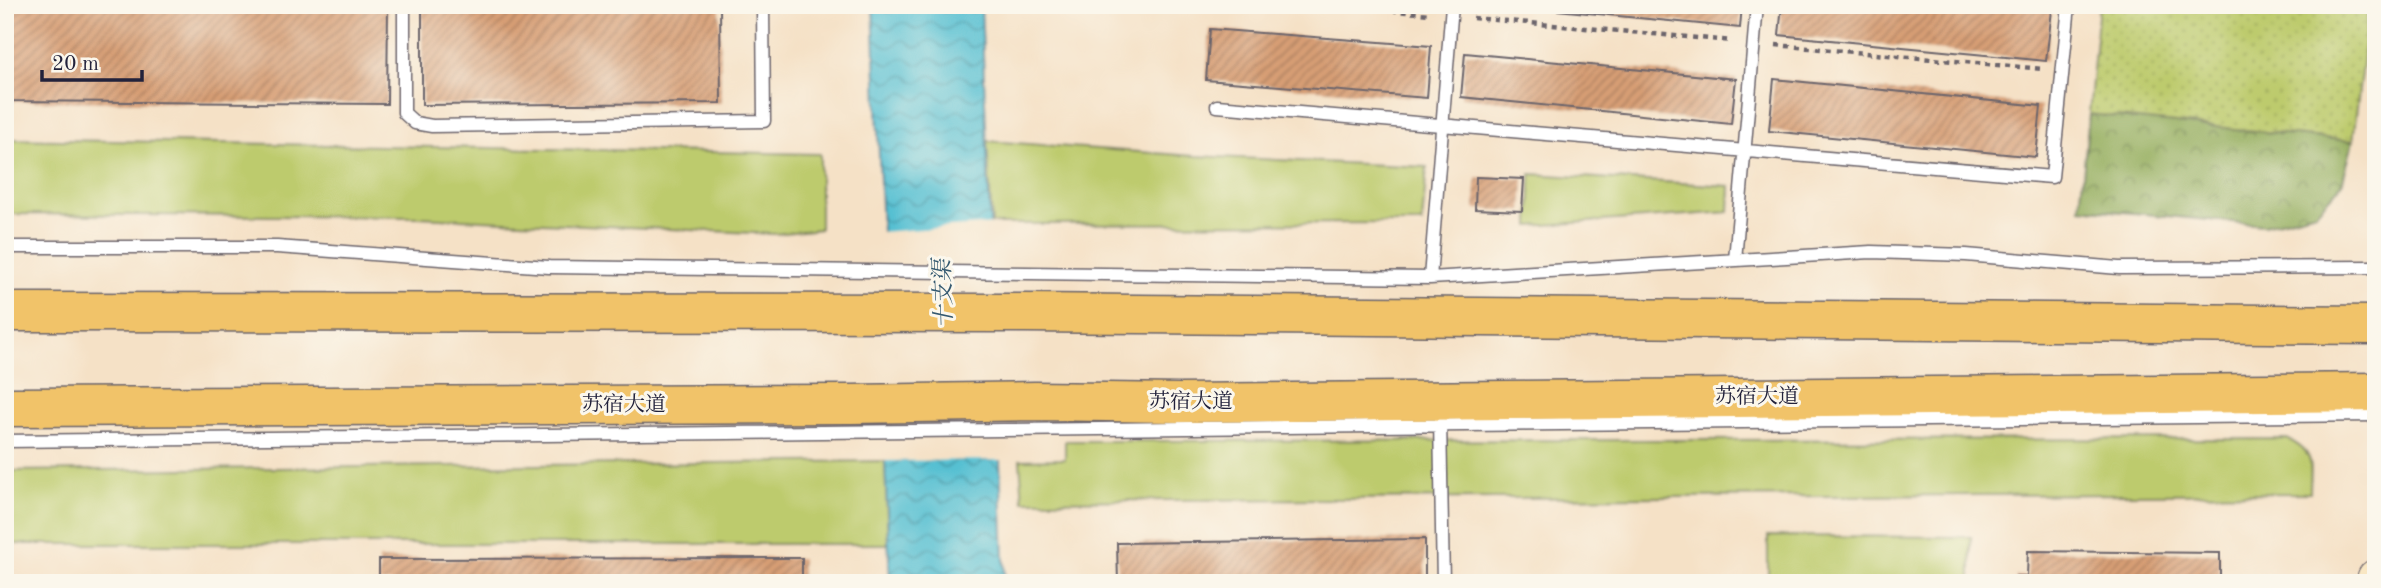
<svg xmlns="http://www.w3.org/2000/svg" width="2381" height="588" font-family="'Old Standard TT','Noto Serif SC',serif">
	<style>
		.grass { fill: #bdcb6d; stroke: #707654; stroke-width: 2 }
		.forest { fill: url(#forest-crowns); stroke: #5c684e; stroke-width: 2 }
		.garden { fill: url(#garden-dots); stroke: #707654; stroke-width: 2 }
		.water { fill: url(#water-waves); stroke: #3c7186; stroke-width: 2 }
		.pier { fill: #f5e1c6 }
		.building { fill: url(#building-hatch) }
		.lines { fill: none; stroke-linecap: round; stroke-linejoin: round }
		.lane-casing { stroke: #6c656c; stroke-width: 15 }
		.secondary-casing { stroke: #6c656c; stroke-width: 39 }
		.primary-casing { stroke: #6c656c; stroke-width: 41 }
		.path { stroke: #6c656c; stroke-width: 4.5; stroke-dasharray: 5 5; stroke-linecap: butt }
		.lane { stroke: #fff; stroke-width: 12 }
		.secondary { stroke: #f9e7c3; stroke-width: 37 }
		.primary { stroke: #f1c369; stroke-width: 38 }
		.labels { text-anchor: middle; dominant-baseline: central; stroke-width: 6; stroke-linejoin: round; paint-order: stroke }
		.street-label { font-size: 21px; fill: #22223b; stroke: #fbf7ec }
		.water-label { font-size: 23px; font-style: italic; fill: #345970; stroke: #fbf7ec }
	</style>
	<defs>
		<pattern id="forest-crowns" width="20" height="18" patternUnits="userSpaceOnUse" patternTransform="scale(1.75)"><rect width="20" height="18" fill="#96af60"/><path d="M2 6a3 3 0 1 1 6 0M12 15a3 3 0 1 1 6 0" fill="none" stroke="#7a8e50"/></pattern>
		<pattern id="garden-dots" width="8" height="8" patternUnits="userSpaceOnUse" patternTransform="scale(1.75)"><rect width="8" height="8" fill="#bdcb6d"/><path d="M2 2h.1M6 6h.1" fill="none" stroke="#a2ae5f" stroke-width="1.8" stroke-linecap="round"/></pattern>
		<pattern id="water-waves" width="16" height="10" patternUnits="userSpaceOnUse" patternTransform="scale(1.75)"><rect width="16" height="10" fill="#56c0d2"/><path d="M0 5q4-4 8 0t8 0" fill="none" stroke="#479cac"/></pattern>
		<pattern id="building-hatch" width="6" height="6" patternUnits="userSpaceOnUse" patternTransform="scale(1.75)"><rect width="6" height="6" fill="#d79e75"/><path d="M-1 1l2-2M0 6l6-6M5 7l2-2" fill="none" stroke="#ae8061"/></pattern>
	</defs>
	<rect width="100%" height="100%" fill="#fbf7ec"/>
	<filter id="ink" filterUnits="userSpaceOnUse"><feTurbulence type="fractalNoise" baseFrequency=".0143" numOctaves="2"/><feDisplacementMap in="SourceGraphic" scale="14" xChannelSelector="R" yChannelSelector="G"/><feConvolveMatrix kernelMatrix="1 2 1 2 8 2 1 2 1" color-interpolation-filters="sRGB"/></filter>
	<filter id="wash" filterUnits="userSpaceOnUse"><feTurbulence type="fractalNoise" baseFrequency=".00686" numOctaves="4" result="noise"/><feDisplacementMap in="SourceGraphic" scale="28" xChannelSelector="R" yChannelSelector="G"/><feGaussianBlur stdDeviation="1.57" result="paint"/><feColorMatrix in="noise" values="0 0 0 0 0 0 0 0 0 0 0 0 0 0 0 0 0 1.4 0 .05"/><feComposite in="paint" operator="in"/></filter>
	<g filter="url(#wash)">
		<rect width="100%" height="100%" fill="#f5e1c6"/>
		<path class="grass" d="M 5,139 L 820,154 L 820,229 L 775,234 L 418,217 L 5,214 Z
			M 987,141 L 1195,156 L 1427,167 L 1422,223 L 992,224 Z
			M 1531,174 L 1730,186 L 1729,212 L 1530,226 Z
			M 2287,439 C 2317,453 2310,464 2310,493 L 1023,501 L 1020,460 L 1065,459 L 1065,441 Z
			M 885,461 L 888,544 L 5,544 L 5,471 Z
			M 1768,536 L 1971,537 L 1971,583 L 1768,583 Z"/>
		<path class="forest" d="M 2089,114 L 2353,141 L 2342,184 L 2316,212 L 2264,225 L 2080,208 Z"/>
		<path class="garden" d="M 2099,5 L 2369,5 L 2353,141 L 2089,114 Z"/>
		<path class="water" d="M 873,5 L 981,5 L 1005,583 L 890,583 L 885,461 L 882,232 Z"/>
		<path class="pier" d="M 995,224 L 1004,460 L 882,461 L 879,232 Z"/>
		<g id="blocks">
			<path class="building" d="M 5,5 L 388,5 L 387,104 L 5,101 Z
				M 422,5 L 720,5 L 721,103 L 422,105 Z
				M 1527,5 L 1742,5 L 1740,28 L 1527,7 Z
				M 1782,5 L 2005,5 L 2052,10 L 2046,61 L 1779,35 Z
				M 1210,29 L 1431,46 L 1427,98 L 1206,80 Z
				M 1465,53 L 1736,79 L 1731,124 L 1461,97 Z
				M 1774,79 L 2041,106 L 2036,157 L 1769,131 Z
				M 1476,177 L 1524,179 L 1522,211 L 1475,209 Z
				M 1425,539 L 1425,583 L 1118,583 L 1117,543 Z
				M 2028,551 L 2220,553 L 2220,583 L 2016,583 L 2016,576 L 2027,576 Z
				M 802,558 L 802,583 L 379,583 L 379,559 Z"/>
		</g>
	</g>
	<g filter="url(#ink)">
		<use href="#blocks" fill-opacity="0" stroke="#6c656c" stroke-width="2"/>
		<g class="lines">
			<defs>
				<path id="lane" d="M 404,5 L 404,113 L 415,123 L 432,126 L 764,121 L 763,5
					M 1217,106 L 2052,177 L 2069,5
					M 5,247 L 277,247 L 549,267 L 1430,278 L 1871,252 L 1966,255 L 2119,268 L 2376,267
					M 1735,260 L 1757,5
					M 1430,278 L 1452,5
					M 1440,419 L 1443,583
					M 5,441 L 2376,415"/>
				<path id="secondary" d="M 2375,583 L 2376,578"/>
				<path id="primary" d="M 5,312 L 1025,313 L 2376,325
					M 5,407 L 851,404 L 1035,401 L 1180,403 L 2376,392"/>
			</defs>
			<use href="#lane" class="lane-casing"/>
			<use href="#secondary" class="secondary-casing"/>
			<use href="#primary" class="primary-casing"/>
			<path class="path" d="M 1332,5 L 1429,14
				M 1473,18 L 1732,41
				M 1776,45 L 2043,69"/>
			<use href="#lane" class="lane"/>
			<use href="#secondary" class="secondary"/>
			<use href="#primary" class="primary"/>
		</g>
	</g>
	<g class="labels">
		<g class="street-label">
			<text x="1757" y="397">苏宿大道</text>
			<text x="1191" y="402">苏宿大道</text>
			<text x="624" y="405">苏宿大道</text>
		</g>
		<g class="water-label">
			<text transform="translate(944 294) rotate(-92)">十支渠</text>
		</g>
	</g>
	<rect width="2381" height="588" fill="none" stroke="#fbf7ec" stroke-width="28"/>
	<path d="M42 70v10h100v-10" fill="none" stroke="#22223b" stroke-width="3.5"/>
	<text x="52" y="70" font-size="21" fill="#22223b" stroke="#fbf7ec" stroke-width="5" paint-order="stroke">20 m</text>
</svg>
